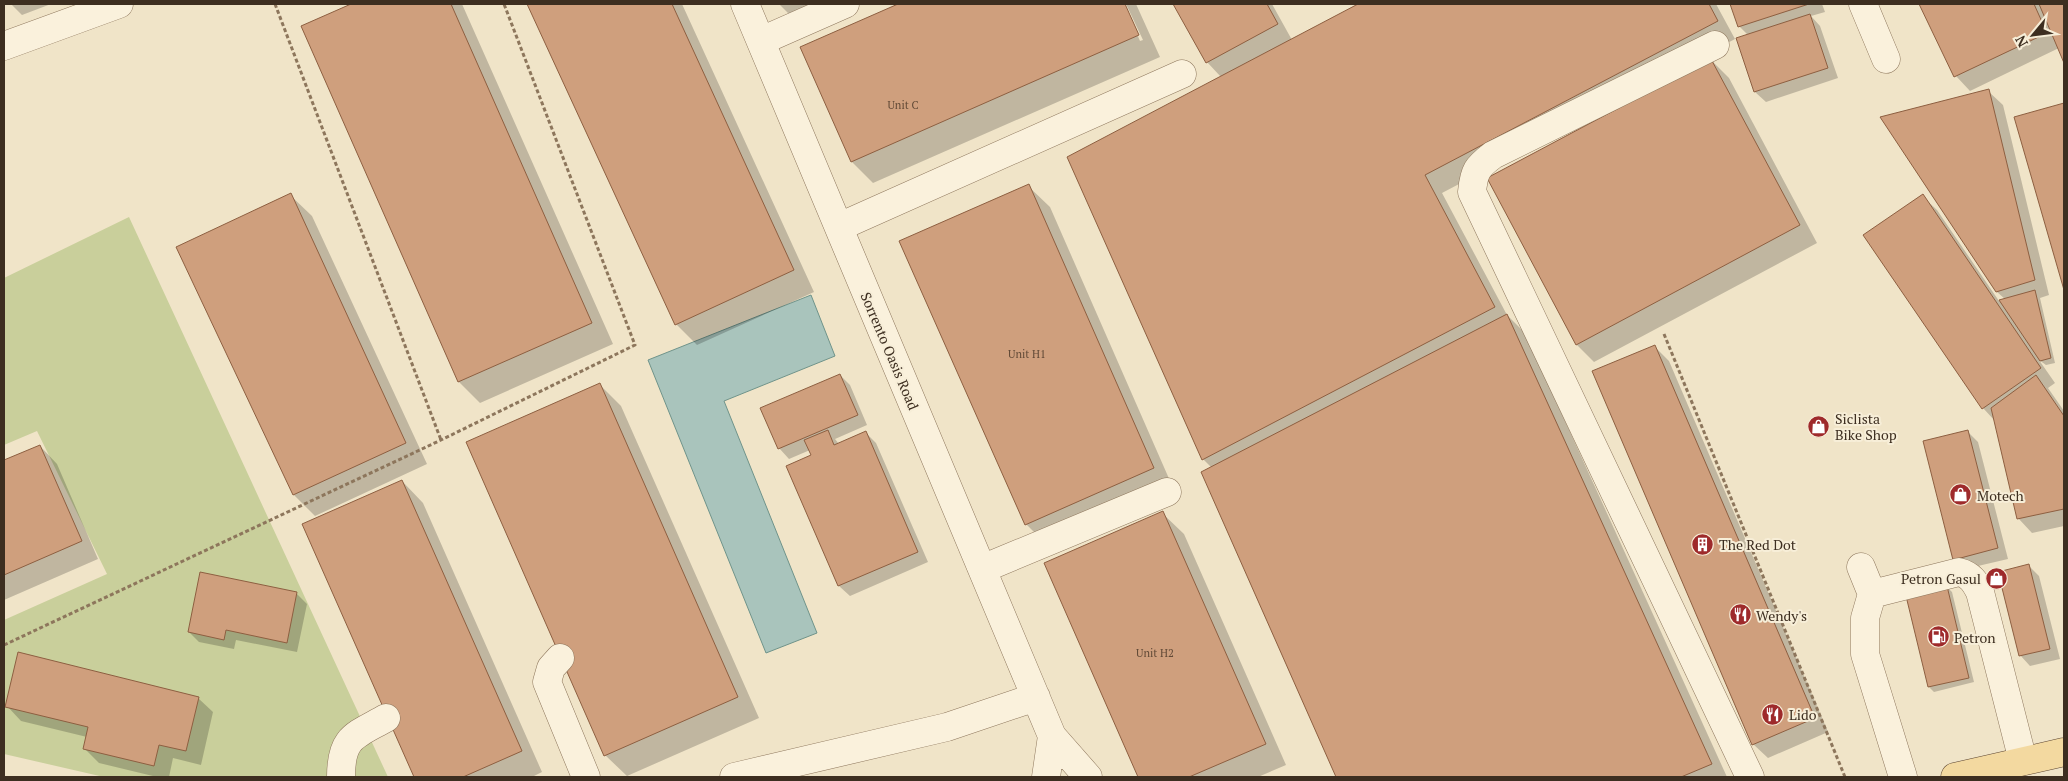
<svg xmlns="http://www.w3.org/2000/svg" width="2068" height="781" font-family="'PT Serif',serif">
	<style>
		.green { fill: #c9cf9b }
		.water { fill: #a9c4bc; stroke: #6f938a }
		.shadow { fill: #0003 }
		.building { fill: #cf9f7d; stroke: #8d5f41 }
		.lines { fill: none; stroke-linecap: round; stroke-linejoin: round }
		.minor-casing { stroke: #8d765c; stroke-width: 29 }
		.major-casing { stroke: #5b4430; stroke-width: 29 }
		.path { stroke: #8d765c; stroke-width: 3; stroke-dasharray: 4 2.5; stroke-linecap: butt }
		.minor { stroke: #faf1dc; stroke-width: 28 }
		.major { stroke: #f3d9a0; stroke-width: 28 }
		.labels { text-anchor: middle; dominant-baseline: central; stroke-width: 4; stroke-linejoin: round; paint-order: stroke }
		.number-label { font-size: 11px; fill: #624a37 }
		.street-label { font-size: 14px; fill: #3d2e20; stroke: #f7eed8 }
		.poi-label { font-size: 14px; fill: #3d2e20; stroke: #f7eed8; text-anchor: start }
	</style>
	<rect width="100%" height="100%" fill="#f0e4c8"/>
	<path class="green" d="M 129,217 L 388,777 L 104,777 L 4,754 L 4,620 L 107,574 L 37,431 L 4,445 L 4,278 Z"/>
	<path class="water" d="M 811,295 L 835,356 L 724,401 L 817,633 L 766,653 L 648,360 Z"/>
	<path class="shadow" d="M 11,4 L 51,4 L 22,15 Z
		M 354,4 L 462,4 L 613,344 L 480,403 L 459,382 L 303,26 Z
		M 529,4 L 682,4 L 814,292 L 697,345 L 676,324 Z
		M 779,4 L 851,4 L 801,26 Z
		M 901,4 L 1124,4 L 1140,41 L 1143,40 L 1126,4 L 1136,4 L 1160,57 L 873,183 L 852,162 L 801,48 Z
		M 1174,4 L 1272,4 L 1292,40 L 1360,4 L 1716,4 L 1735,39 L 1442,193 L 1507,315 L 1525,333 L 1727,777 L 1337,777 L 1203,473 L 1212,468 L 1203,459 L 1069,157 L 1221,77 L 1207,62 Z
		M 1732,4 L 1822,4 L 1825,12 L 1811,16 L 1820,26 L 1838,78 L 1766,102 L 1755,92 L 1738,39 L 1748,35 L 1739,26 Z
		M 1920,4 L 2064,4 L 2064,60 L 2059,48 L 1970,91 L 1956,76 Z
		M 1711,60 L 1729,78 L 1817,243 L 1594,362 L 1577,345 L 1489,179 Z
		M 1988,91 L 2003,105 L 2049,295 L 2040,298 L 2055,363 L 2046,365 L 2039,360 L 2055,383 L 2048,388 L 2064,411 L 2064,526 L 2032,533 L 2018,518 L 1995,421 L 1983,408 L 1922,196 L 1937,210 L 1999,301 L 2005,299 L 1997,292 Z
		M 2064,104 L 2064,286 L 2016,118 Z
		M 1028,186 L 1050,207 L 1174,490 L 1048,546 L 1026,524 L 901,241 Z
		M 290,195 L 312,216 L 427,464 L 315,516 L 294,495 L 178,247 Z
		M 1654,346 L 1669,361 L 1828,732 L 1768,758 L 1753,744 Z
		M 840,375 L 850,385 L 867,425 L 835,439 L 839,444 L 866,433 L 876,443 L 928,562 L 850,596 L 839,586 L 788,466 L 813,455 L 810,450 L 789,459 L 779,448 Z
		M 600,385 L 621,406 L 759,718 L 627,776 L 605,755 Z
		M 1968,432 L 1978,442 L 2008,559 L 1965,569 L 1955,559 Z
		M 40,446 L 57,464 L 98,559 L 4,600 L 4,462 Z
		M 402,481 L 423,503 L 542,772 L 532,777 L 416,777 L 304,524 Z
		M 1162,513 L 1184,534 L 1286,765 L 1258,777 L 1140,777 L 1045,564 Z
		M 2029,566 L 2039,576 L 2060,659 L 2030,666 L 2020,655 Z
		M 1947,587 L 1952,592 L 1974,682 L 1934,692 L 1929,687 L 1907,597 Z
		M 297,594 L 307,604 L 297,652 L 236,640 L 234,649 L 199,642 L 189,632 Z
		M 198,698 L 213,712 L 201,765 L 173,758 L 169,777 L 157,777 L 99,763 L 84,748 L 87,737 L 21,721 L 7,706 Z"/>
	<path class="building" d="M 351,4 L 451,4 L 592,323 L 458,382 L 301,26 Z
		M 527,4 L 672,4 L 794,270 L 675,325 Z
		M 898,4 L 1125,4 L 1139,35 L 851,162 L 800,47 Z
		M 1173,4 L 1267,4 L 1278,24 L 1206,63 Z
		M 1358,4 L 1709,4 L 1718,21 L 1425,175 L 1495,307 L 1202,460 L 1067,157 Z
		M 1730,4 L 1809,4 L 1738,27 Z
		M 1919,4 L 2034,4 L 2047,33 L 1954,77 Z
		M 2039,4 L 2064,4 L 2064,63 Z
		M 1810,14 L 1828,68 L 1754,92 L 1736,38 Z
		M 1711,59 L 1800,225 L 1576,345 L 1487,178 Z
		M 1989,89 L 2035,280 L 1996,292 L 1880,117 Z
		M 2064,103 L 2064,290 L 2014,117 Z
		M 1029,184 L 1154,468 L 1025,525 L 899,241 Z
		M 291,193 L 406,443 L 293,495 L 176,247 Z
		M 1923,194 L 2041,368 L 1982,409 L 1863,235 Z
		M 2035,290 L 2051,358 L 2040,361 L 1999,300 Z
		M 1507,314 L 1712,764 L 1681,777 L 1336,777 L 1201,472 Z
		M 1655,345 L 1815,718 L 1752,745 L 1592,371 Z
		M 840,374 L 858,415 L 778,449 L 760,408 Z
		M 2036,375 L 2064,416 L 2064,509 L 2017,519 L 1991,408 Z
		M 600,383 L 738,697 L 604,756 L 466,442 Z
		M 828,430 L 834,445 L 866,431 L 918,552 L 838,586 L 786,466 L 811,455 L 804,440 Z
		M 1968,430 L 1998,548 L 1953,560 L 1923,441 Z
		M 40,445 L 82,541 L 4,575 L 4,460 Z
		M 402,480 L 522,751 L 463,777 L 414,777 L 302,524 Z
		M 1163,511 L 1266,744 L 1189,777 L 1138,777 L 1044,563 Z
		M 2029,564 L 2050,649 L 2019,656 L 1998,572 Z
		M 200,572 L 297,592 L 287,643 L 226,630 L 224,640 L 188,632 Z
		M 1947,586 L 1969,678 L 1928,687 L 1906,596 Z
		M 18,652 L 199,697 L 186,751 L 159,745 L 154,766 L 83,749 L 88,727 L 5,707 Z"/>
	<g class="lines">
		<defs>
			<path id="minor" d="M 745,4 L 1052,736 L 1088,777
				M 1863,4 L 1886,59
				M 761,41 L 845,4
				M 1715,45 L 1493,155 C 1477,167 1474,171 1472,192 L 1750,777
				M 4,46 L 119,4
				M 839,227 L 1182,74
				M 1861,567 L 1872,594
				M 982,569 L 1167,492
				M 560,658 L 551,668 L 547,682 L 586,777
				M 341,777 C 341,737 354,736 386,718
				M 734,777 L 947,727 L 1036,697
				M 1046,777 L 1052,736
				M 1903,777 L 1865,654 L 1865,618 L 1872,594 L 1959,572 C 1971,575 1975,582 1980,592 L 2023,761"/>
			<path id="major" d="M 1955,777 L 2064,752"/>
		</defs>
		<use href="#minor" class="minor-casing"/>
		<use href="#major" class="major-casing"/>
		<path class="path" d="M 275,4 L 441,440
			M 1664,334 L 1845,777
			M 4,645 L 441,440 L 635,345 L 504,4"/>
		<use href="#minor" class="minor"/>
		<use href="#major" class="major"/>
	</g>
	<defs>
		<symbol id="shop-disc" viewBox="-11 -11 22 22"><circle r="9.5" fill="#9e2a2b" stroke="#f7eed8"/><path d="M-5-2.5h2.3a2.7 3.5 0 0 1 5.4 0H5L5.5 6h-11ZM-1.5-2.5h3a1.5 2.3 0 0 0-3 0Z" fill="#fff"/></symbol>
		<symbol id="building-disc" viewBox="-11 -11 22 22"><circle r="9.5" fill="#9e2a2b" stroke="#f7eed8"/><path d="M-4-6H4V6H1V3H-1V6H-4ZM-2.5-4.3h1.7v1.8h-1.7ZM.8-4.3h1.7v1.8H.8ZM-2.5-1h1.7V.8h-1.7ZM.8-1h1.7V.8H.8Z" fill="#fff"/></symbol>
		<symbol id="restaurant-disc" viewBox="-11 -11 22 22"><circle r="9.5" fill="#9e2a2b" stroke="#f7eed8"/><path d="M-5-6h1v4h1v-4h1v4h1v-4h1v5L-1.5 .5V6h-2V.5L-5-1ZM5-6V6H3V1.5H1.5Q1.5-4 5-6Z" fill="#fff"/></symbol>
		<symbol id="fuel-disc" viewBox="-11 -11 22 22"><circle r="9.5" fill="#9e2a2b" stroke="#f7eed8"/><path d="M-5.5-6h7V0h2V4h1.3V-2.5L3-4.5l.8-.8L6-3V5H2.5V1h-1V6h-7ZM-4.2-4.7v3.2H.2V-4.7Z" fill="#fff"/></symbol>
	</defs>
	<g fill-rule="evenodd">
		<use href="#shop-disc" x="1806" y="414" width="25" height="25"/>
		<use href="#shop-disc" x="1948" y="482" width="25" height="25"/>
		<use href="#building-disc" x="1690" y="532" width="25" height="25"/>
		<use href="#shop-disc" x="1984" y="566" width="25" height="25"/>
		<use href="#restaurant-disc" x="1728" y="602" width="25" height="25"/>
		<use href="#fuel-disc" x="1926" y="624" width="25" height="25"/>
		<use href="#restaurant-disc" x="1760" y="702" width="25" height="25"/>
	</g>
	<g class="labels">
		<g class="number-label">
			<text x="903" y="105">Unit C</text>
			<text x="1027" y="354">Unit H1</text>
			<text x="1155" y="653">Unit H2</text>
		</g>
		<g class="street-label">
			<text transform="translate(890 351) rotate(67)">Sorrento Oasis Road</text>
		</g>
		<g class="poi-label">
			<text x="1835" y="418">Siclista<tspan x="1835" dy="16">Bike Shop</tspan></text>
			<text x="1977" y="495">Motech</text>
			<text x="1719" y="544">The Red Dot</text>
			<text x="1981" y="578" text-anchor="end">Petron Gasul</text>
			<text x="1756" y="615">Wendy's</text>
			<text x="1954" y="637">Petron</text>
			<text x="1789" y="714">Lido</text>
		</g>
	</g>
	<rect width="2068" height="781" fill="none" stroke="#3d2e20" stroke-width="10"/>
	<g transform="translate(2033 35) rotate(241)" stroke="#f7eed8" stroke-width="4" paint-order="stroke">
	<path d="M0-4L9 19L0 12L-9 19Z" fill="#3d2e20"/>
	<text y="-8" font-size="14" font-weight="bold" text-anchor="middle" fill="#3d2e20">N</text>
	</g>
</svg>
